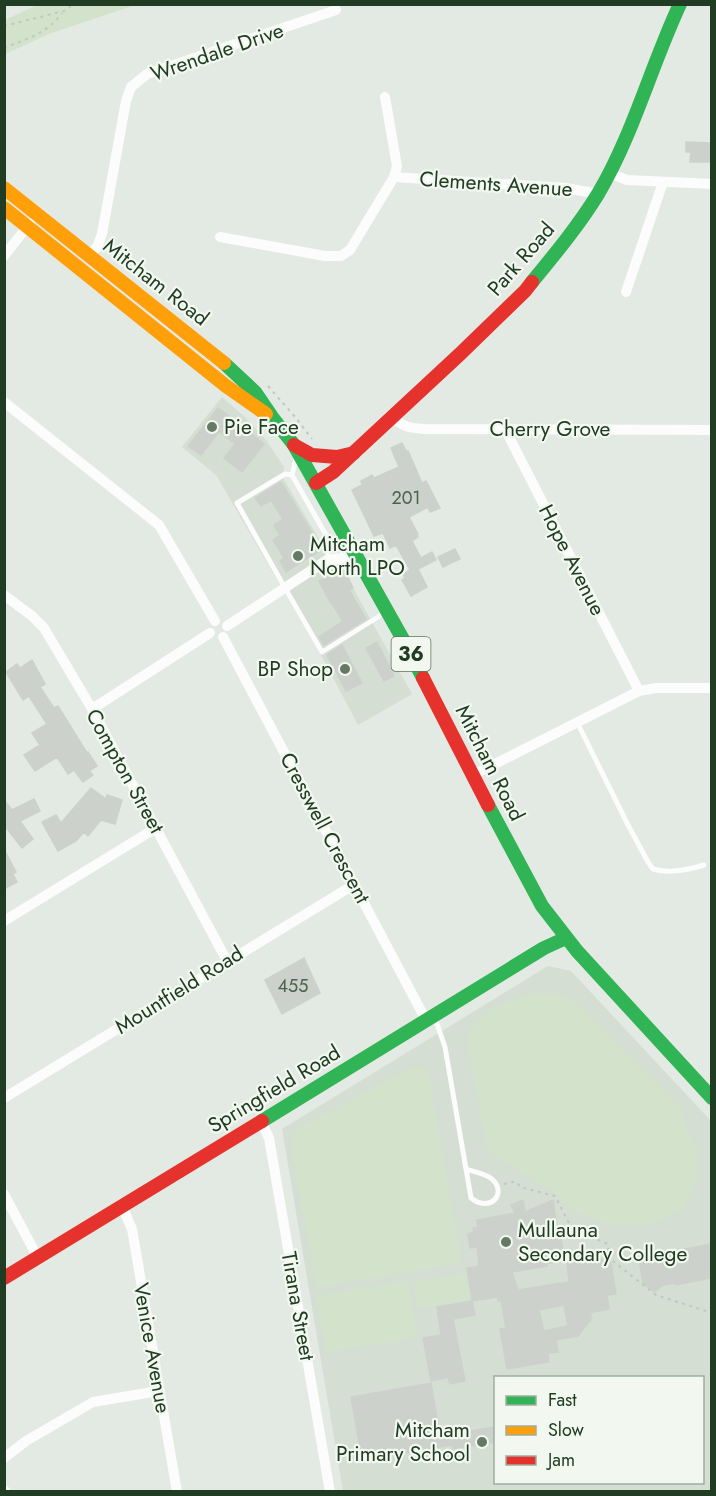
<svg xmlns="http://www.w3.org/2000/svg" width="716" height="1496" font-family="Jost,sans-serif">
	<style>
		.built { fill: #d5ded3; fill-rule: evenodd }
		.green { fill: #d3e3cb }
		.building { fill: #ccd1cc; stroke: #ccd2cb; stroke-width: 1.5; fill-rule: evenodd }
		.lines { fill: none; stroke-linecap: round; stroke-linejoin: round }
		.path { stroke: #c0c9c0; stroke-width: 2; stroke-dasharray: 3 4.5; stroke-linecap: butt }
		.lane { stroke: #fbfcfb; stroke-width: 5 }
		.street { stroke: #fbfcfb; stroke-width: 10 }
		.fast { stroke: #30b455; stroke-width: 14 }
		.slow { stroke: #ff9f0a; stroke-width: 14 }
		.jam { stroke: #e5322d; stroke-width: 14 }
		.poi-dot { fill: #647966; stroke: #f2f8f0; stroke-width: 2 }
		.labels { text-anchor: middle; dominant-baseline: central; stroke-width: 4.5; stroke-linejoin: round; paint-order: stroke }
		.number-label { font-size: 18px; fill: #4c624d }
		.shield { fill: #f2f8f0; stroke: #5f7460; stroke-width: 1.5 }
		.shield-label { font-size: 20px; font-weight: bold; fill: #203c22 }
		.street-label { font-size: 21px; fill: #203c22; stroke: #f2f8f0 }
		.poi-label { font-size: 21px; fill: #203c22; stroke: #f2f8f0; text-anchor: start }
	</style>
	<rect width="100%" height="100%" fill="#e3e9e3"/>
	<path class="built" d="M 222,397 L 246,418 L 266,440 L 284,467 L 283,478 L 320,541 L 343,570 L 412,694 L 358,725 L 321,655 L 216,475 L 182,447 Z
		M 548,966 L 571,971 L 711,1121 L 711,1491 L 343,1491 L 282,1129 ZM 496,1378 L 702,1378 L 702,1482 L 496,1482 Z"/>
	<path class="green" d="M 39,4 L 134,4 L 135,5 L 49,34 L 5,54 L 5,20 Z
		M 535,994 L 563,995 L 581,1006 L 625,1053 L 654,1079 L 679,1107 L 697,1153 L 696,1181 L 689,1197 L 681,1209 L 664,1219 L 645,1224 L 620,1225 L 593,1219 L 572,1209 L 556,1193 L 487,1150 L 467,1038 C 470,1032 474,1026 478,1021 C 493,1006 515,999 535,994 Z
		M 416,1068 L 425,1068 L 428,1071 L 461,1263 L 317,1287 L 294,1163 C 292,1150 291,1139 299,1128 L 410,1069 Z
		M 465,1274 L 470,1299 L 418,1308 L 414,1282 Z
		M 408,1281 L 417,1337 L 326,1352 L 317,1296 Z"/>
	<path class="building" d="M 686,142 L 711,143 L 711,159 L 710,159 L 710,162 L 690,162 L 691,152 L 686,152 Z
		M 218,408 L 229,416 L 226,420 L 243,433 L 246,429 L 264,444 L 242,472 L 224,458 L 235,444 L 219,432 L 201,455 L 188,446 Z
		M 402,443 L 406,451 L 408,451 L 422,483 L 426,481 L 440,508 L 430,512 L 428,507 L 409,517 L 418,534 L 417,535 L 418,537 L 412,541 L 421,558 L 432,552 L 436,560 L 418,569 L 427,587 L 411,596 L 402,580 L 405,578 L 403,574 L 410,570 L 396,545 L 390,548 L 383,533 L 374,536 L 352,490 L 362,485 L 361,481 L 367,478 L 372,475 L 374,478 L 399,467 L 391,448 Z
		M 281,482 L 316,539 L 317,552 L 286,572 L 280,561 L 284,558 L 273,540 L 280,535 L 274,525 L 283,519 L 271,500 L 261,506 L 255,498 Z
		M 455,549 L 460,559 L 443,567 L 438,557 Z
		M 338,570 L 345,571 L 353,588 L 349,590 L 366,619 L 324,645 L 319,637 L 343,621 L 331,602 L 330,602 L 319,581 Z
		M 377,642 L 394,676 L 384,681 L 366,648 Z
		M 342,645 L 362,683 L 346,691 L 327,655 Z
		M 32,660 L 45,684 L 40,687 L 54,708 L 58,706 L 87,753 L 88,752 L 97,766 L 89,771 L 93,775 L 83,782 L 74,770 L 68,774 L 57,757 L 35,771 L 24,755 L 40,745 L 32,733 L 47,724 L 29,696 L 23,700 L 6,672 L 17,664 L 20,668 Z
		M 91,788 L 106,799 L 107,795 L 122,800 L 115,824 L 101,820 L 88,836 L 84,832 L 76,841 L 58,851 L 42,822 L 56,815 L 61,823 Z
		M 34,799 L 40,811 L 20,821 L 33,839 L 22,848 L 4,825 L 4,800 L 12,810 Z
		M 4,849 L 16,872 L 13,874 L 17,882 L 4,889 Z
		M 304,958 L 320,993 L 282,1014 L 265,980 Z
		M 523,1200 L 525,1212 L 553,1200 L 557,1227 L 559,1227 L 565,1262 L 547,1263 L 547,1266 L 512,1272 L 518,1290 L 569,1282 L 567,1262 L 578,1260 L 581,1262 L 604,1259 L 611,1263 L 616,1294 L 607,1295 L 609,1309 L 590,1313 L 592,1318 L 578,1336 L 556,1340 L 558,1352 L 548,1353 L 549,1362 L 507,1369 L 500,1329 L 506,1328 L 501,1300 L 498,1301 L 498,1297 L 472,1301 L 467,1268 L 479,1266 L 477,1247 L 470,1248 L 468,1234 L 474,1232 L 473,1228 L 478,1227 L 477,1220 L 515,1213 L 511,1205 ZM 564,1305 L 568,1326 L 544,1331 L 539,1310 Z
		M 711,1244 L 711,1278 L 676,1285 L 675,1283 L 663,1285 L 654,1292 L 643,1283 L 639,1259 L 641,1255 L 670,1251 L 670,1252 Z
		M 472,1301 L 475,1315 L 453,1319 L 465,1381 L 450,1384 L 448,1377 L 431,1381 L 423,1338 L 441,1335 L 437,1307 Z
		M 431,1383 L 440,1436 L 495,1427 L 495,1442 L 453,1449 L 452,1445 L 362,1460 L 351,1397 Z"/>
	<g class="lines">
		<path class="path" d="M 4,26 L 64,11 L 74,4
			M 4,48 C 27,39 48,33 62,13
			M 268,386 L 296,418 L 312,439
			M 504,1184 L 513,1182 L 517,1182 L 520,1187 L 555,1196 L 572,1229 L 608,1244 L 609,1258 L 656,1295 L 712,1313"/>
		<path class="lane" d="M 296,458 L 292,475 L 330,542 L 327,560
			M 292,475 L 285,474 L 237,503 L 285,588 L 322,652 L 386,612
			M 577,722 L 627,823 L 648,862 L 653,869 C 670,874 688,870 704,865
			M 435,1018 L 445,1047 L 471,1198 C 490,1213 507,1194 493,1180 C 487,1174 474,1172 466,1169"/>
		<path class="street" d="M 608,173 L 627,180 L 712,184
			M 394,177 L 566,188 L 598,194
			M 220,237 L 325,256 L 341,256 L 350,250 L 394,177 L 397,166 L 385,97
			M 4,256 L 30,223
			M 89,256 L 97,247 L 102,234 L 126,101 L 131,87 L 147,74 L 336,10
			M 626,292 L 663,182
			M 4,402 L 159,525 L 215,621
			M 393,417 C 405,428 409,428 425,429 L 712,430
			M 505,429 L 639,691
			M 4,595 L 32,616 L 44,628 L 92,709 L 227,961
			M 227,626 L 327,560 L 356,556
			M 223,637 L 426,1020
			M 92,709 L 210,633
			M 473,775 L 639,691 L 656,688 L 712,688
			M 4,921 L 156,828
			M 4,1098 L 355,884
			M 261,1121 L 269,1138 L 330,1492
			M 4,1194 L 38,1258
			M 122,1206 L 132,1229 L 177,1492
			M 4,1458 L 26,1441 L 93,1402 L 159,1391
			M 4,1490 L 6,1492"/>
		<path class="fast" d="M 532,282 C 555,254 579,225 598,194 C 633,135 651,66 680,4
			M 224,363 L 255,392 L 272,417 L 294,445 L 405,643 L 423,678
			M 488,805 L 542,906 L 577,951 L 712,1098
			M 262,1121 L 544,948 L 566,938"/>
		<path class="slow" d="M 4,188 L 224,363
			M 4,208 L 226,386 L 266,414"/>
		<path class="jam" d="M 294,445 L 312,455 L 337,457 L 354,453
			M 316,483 L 333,472 L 460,354 L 525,291 L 532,282
			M 423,678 L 488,805
			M 4,1278 L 262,1121"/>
	</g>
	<g class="poi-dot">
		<circle cx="212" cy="427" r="6"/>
		<circle cx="298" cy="556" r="6"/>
		<circle cx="345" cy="669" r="6"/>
		<circle cx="506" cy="1242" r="6"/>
		<circle cx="482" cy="1442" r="6"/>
	</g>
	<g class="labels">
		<g class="number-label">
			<text x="406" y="498">201</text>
			<text x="293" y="986">455</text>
		</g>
		<rect class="shield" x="391.5" y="637" width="39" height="34" rx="4.5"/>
		<g class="shield-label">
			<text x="411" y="654">36</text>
		</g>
		<g class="street-label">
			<text transform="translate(217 52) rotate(-19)">Wrendale Drive</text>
			<text transform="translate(496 184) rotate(4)">Clements Avenue</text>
			<text transform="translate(521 259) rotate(-49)">Park Road</text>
			<text transform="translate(156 282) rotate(38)">Mitcham Road</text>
			<text x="550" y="429">Cherry Grove</text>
			<text transform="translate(572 560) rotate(63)">Hope Avenue</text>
			<text transform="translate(490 763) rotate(63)">Mitcham Road</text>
			<text transform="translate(125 771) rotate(61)">Compton Street</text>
			<text transform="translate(325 828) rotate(62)">Cresswell Crescent</text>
			<text transform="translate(179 990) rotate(-32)">Mountfield Road</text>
			<text transform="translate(274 1089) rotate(-31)">Springfield Road</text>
			<text transform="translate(298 1306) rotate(80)">Tirana Street</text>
			<text transform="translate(152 1348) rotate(80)">Venice Avenue</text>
		</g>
		<g class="poi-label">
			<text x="224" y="427">Pie Face</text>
			<text x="310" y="544">Mitcham<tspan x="310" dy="24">North LPO</tspan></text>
			<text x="333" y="669" text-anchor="end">BP Shop</text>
			<text x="518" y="1230">Mullauna<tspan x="518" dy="24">Secondary College</tspan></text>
			<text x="470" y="1430" text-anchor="end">Mitcham<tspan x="470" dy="24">Primary School</tspan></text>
		</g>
	</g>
	<rect width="716" height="1496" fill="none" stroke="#203c22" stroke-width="12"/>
	<rect x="494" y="1376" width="210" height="108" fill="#f2f8f0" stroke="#9ead9e" stroke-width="1.5"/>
	<rect x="506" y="1396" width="30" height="9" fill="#30b455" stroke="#9ead9e" stroke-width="1.5"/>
	<text x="548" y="1406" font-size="18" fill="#203c22">Fast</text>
	<rect x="506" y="1426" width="30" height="9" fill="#ff9f0a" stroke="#9ead9e" stroke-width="1.5"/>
	<text x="548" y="1436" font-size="18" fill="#203c22">Slow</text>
	<rect x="506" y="1456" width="30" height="9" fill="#e5322d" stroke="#9ead9e" stroke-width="1.5"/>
	<text x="548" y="1466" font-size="18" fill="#203c22">Jam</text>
</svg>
